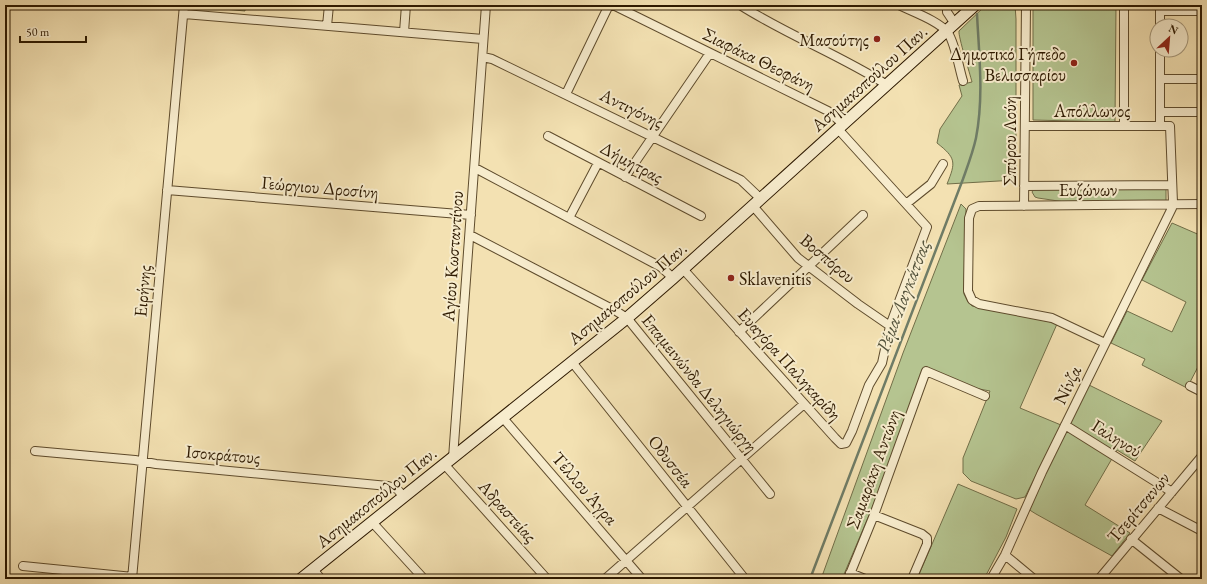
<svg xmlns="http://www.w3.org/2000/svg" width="1207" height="584" font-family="'EB Garamond',serif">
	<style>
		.green { fill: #b5c490; stroke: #716e48 }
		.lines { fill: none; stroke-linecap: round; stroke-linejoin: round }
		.stream { stroke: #6f7c66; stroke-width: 2.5 }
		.street-casing { stroke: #5e4b2c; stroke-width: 10 }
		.secondary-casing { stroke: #2d1900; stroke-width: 13 }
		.street { stroke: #f7eccd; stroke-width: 8 }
		.secondary { stroke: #f7eccd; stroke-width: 11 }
		.poi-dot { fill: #8f2418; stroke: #f7eccd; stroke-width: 1.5 }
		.labels { text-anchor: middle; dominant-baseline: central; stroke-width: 4; stroke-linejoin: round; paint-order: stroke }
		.poi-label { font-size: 18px; fill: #2d1900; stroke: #f7eccd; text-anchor: end }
		.street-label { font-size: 18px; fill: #2d1900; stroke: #f7eccd }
		.water-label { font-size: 19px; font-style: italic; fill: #54533c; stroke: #f7eccd }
	</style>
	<rect width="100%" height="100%" fill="#f3e1b2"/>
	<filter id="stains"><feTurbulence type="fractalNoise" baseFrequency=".005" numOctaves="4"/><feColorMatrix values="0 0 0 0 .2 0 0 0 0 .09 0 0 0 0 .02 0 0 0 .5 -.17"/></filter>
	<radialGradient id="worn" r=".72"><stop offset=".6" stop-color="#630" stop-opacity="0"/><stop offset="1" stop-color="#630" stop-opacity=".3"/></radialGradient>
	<path class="green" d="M 191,5 L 245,5 L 245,11 L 191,6 Z
		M 986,5 L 1015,5 L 1016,19 L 1016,180 L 947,184 C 956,162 956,158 937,143 L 940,129 L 962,96 L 959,85 L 972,82 C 970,74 958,36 959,31 Z
		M 1033,5 L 1116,5 L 1115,122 L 1033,120 Z
		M 1166,188 L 1166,202 L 1065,202 L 1038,198 L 1035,197 L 1032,192 L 1034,189 Z
		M 961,204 L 966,209 L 964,294 L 968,302 L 972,306 L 1051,322 L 1057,324 L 1020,408 L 1061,425 L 1025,497 L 1016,499 L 971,481 L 963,473 L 963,458 L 990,391 L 974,388 L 925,367 L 878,494 L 842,579 L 821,579 L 903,353 Z
		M 1172,223 L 1202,236 L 1202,359 L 1187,388 L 1142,365 L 1145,359 L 1111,343 L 1127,311 L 1172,332 L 1186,302 L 1142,280 Z
		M 1089,385 L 1162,421 L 1135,461 L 1117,450 L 1085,505 L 1130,533 L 1112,556 L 1036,514 L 1028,509 Z
		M 958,484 L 1017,509 L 1006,537 L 984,579 L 917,579 Z"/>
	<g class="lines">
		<path class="stream" d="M 810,579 L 963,179 C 968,165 973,152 976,138 C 984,97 979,55 977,14"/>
		<defs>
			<path id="street" d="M 613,5 L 828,111 L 843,124
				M 740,5 C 787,35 840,55 887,85
				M 899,5 C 913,12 939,21 948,33 C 955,43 959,68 963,81
				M 947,5 L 947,12 L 955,24
				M 1160,11 L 1202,11
				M 184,14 L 483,39
				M 327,26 L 329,5
				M 1160,26 L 1160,5
				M 404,32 L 406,5
				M 483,57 L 492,59 L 741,180 L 761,199
				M 1160,79 L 1202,79
				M 566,94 L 609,5
				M 1160,112 L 1202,112
				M 1025,126 L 1160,126
				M 1124,126 L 1124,5
				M 548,136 L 701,216
				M 475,168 L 661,267 L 673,278
				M 625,177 L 710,53
				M 1024,186 L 1172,185
				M 167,190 L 471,215
				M 906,204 L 931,184 L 943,164
				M 753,206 L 798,258 L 858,304 L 890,326
				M 1024,206 L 1026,5
				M 569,218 L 598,163
				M 470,235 L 616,311 L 627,318 L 770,494
				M 683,269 L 835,438 L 841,444 L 846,443 L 852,431 L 869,385 L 882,363 L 890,326 L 897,307 L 927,227 L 838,129
				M 739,332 L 863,215
				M 1105,343 L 1052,318 L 979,304 L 972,300 L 968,291 L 969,218 L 972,209 L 979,206 L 1202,204
				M 572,362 L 745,579
				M 1190,386 L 1202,392
				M 503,418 L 642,579
				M 1065,425 L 1172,492
				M 35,451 L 135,460 L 156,464 L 388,486 L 397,489 L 404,497
				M 453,458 L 486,5
				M 444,464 L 547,579
				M 1158,508 L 1202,531
				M 874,515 L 922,534 L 927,538 L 927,544 L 912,579
				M 372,522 L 424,579
				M 1131,539 L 1181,579
				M 1005,555 L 1034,579
				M 23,566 L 133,577
				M 313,569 L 321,579
				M 850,573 L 865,579
				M 132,579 L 184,5
				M 605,579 L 804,404
				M 848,579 L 874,515 L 926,371 L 985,396
				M 991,579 L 1005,555 L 1042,472 L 1172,208 L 1173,203 L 1170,126 L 1160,126 L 1160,50
				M 1099,579 L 1202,456"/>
			<path id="secondary" d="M 301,579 L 627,318 L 673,278 L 975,5"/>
		</defs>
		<use href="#street" class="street-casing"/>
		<use href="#secondary" class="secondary-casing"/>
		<use href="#street" class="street"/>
		<use href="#secondary" class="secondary"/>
	</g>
	<g class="poi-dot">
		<circle cx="877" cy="39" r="4"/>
		<circle cx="1074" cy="63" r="4"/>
		<circle cx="731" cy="278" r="4"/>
	</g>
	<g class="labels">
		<g class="poi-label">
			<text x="869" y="39">Μασούτης</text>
			<text x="1066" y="53">Δημοτικό Γήπεδο<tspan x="1066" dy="21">Βελισσαρίου</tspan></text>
			<text x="739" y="278" text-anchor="start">Sklavenitis</text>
		</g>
		<g class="street-label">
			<text transform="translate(759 59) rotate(26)">Σιαφάκα Θεοφάνη</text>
			<text transform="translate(869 78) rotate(-42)">Ασημακοπούλου Παν.</text>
			<text transform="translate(632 108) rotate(26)">Αντιγόνης</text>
			<text x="1092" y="110">Απόλλωνος</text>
			<text transform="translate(1009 141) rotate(-90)">Σπύρου Λούη</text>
			<text transform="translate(632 162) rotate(28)">Δήμητρας</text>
			<text transform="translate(320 187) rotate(5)">Γεώργιου Δροσίνη</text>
			<text x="1088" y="189">Ευζώνων</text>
			<text transform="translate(452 256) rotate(-86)">Αγίου Κωσταντίνου</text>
			<text transform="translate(828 258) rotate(40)">Βοσπόρου</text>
			<text transform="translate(142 291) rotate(-85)">Ειρήνης</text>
			<text transform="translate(627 293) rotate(-40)">Ασημακοπούλου Παν.</text>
			<text transform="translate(790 364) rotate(48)">Ευαγόρα Παληκαρίδη</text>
			<text transform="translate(700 383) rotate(51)">Επαμεινώνδα Δεληγιώργη</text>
			<text transform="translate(1067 385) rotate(-64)">Νίνζα</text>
			<text transform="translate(1117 438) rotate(32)">Γαληνού</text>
			<text transform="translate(223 454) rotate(5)">Ισοκράτους</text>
			<text transform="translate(671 461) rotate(52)">Οδυσσέα</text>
			<text transform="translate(873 469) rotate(-70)">Σαμαράκη Αντώνη</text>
			<text transform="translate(585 488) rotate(49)">Τέλλου Άγρα</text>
			<text transform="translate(376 497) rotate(-39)">Ασημακοπούλου Παν.</text>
			<text transform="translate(1138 507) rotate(-50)">Τσερίτσανων</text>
			<text transform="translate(508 511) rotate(48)">Αδραστείας</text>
		</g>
		<g class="water-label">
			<text transform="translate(903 296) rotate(-69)">Ρέμα Λαγκάτσας</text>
		</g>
	</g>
	<rect width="1207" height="584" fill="none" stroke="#f3e1b2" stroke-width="20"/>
	<rect x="6" y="6" width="1195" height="572" fill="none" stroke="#2d1900" stroke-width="2"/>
	<rect x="10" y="10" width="1187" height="564" fill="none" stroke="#2d1900"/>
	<g transform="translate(1169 38) rotate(26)"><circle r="19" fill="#f7eccd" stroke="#a6987b"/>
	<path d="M0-3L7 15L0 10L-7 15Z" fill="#8f2418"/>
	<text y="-6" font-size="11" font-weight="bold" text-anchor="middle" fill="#2d1900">N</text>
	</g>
	<path d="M20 36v6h66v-6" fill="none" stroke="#2d1900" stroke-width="2"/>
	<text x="26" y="36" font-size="12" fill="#2d1900" stroke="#f7eccd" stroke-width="3" paint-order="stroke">50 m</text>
	<rect width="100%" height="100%" filter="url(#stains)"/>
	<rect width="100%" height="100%" fill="url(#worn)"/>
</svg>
